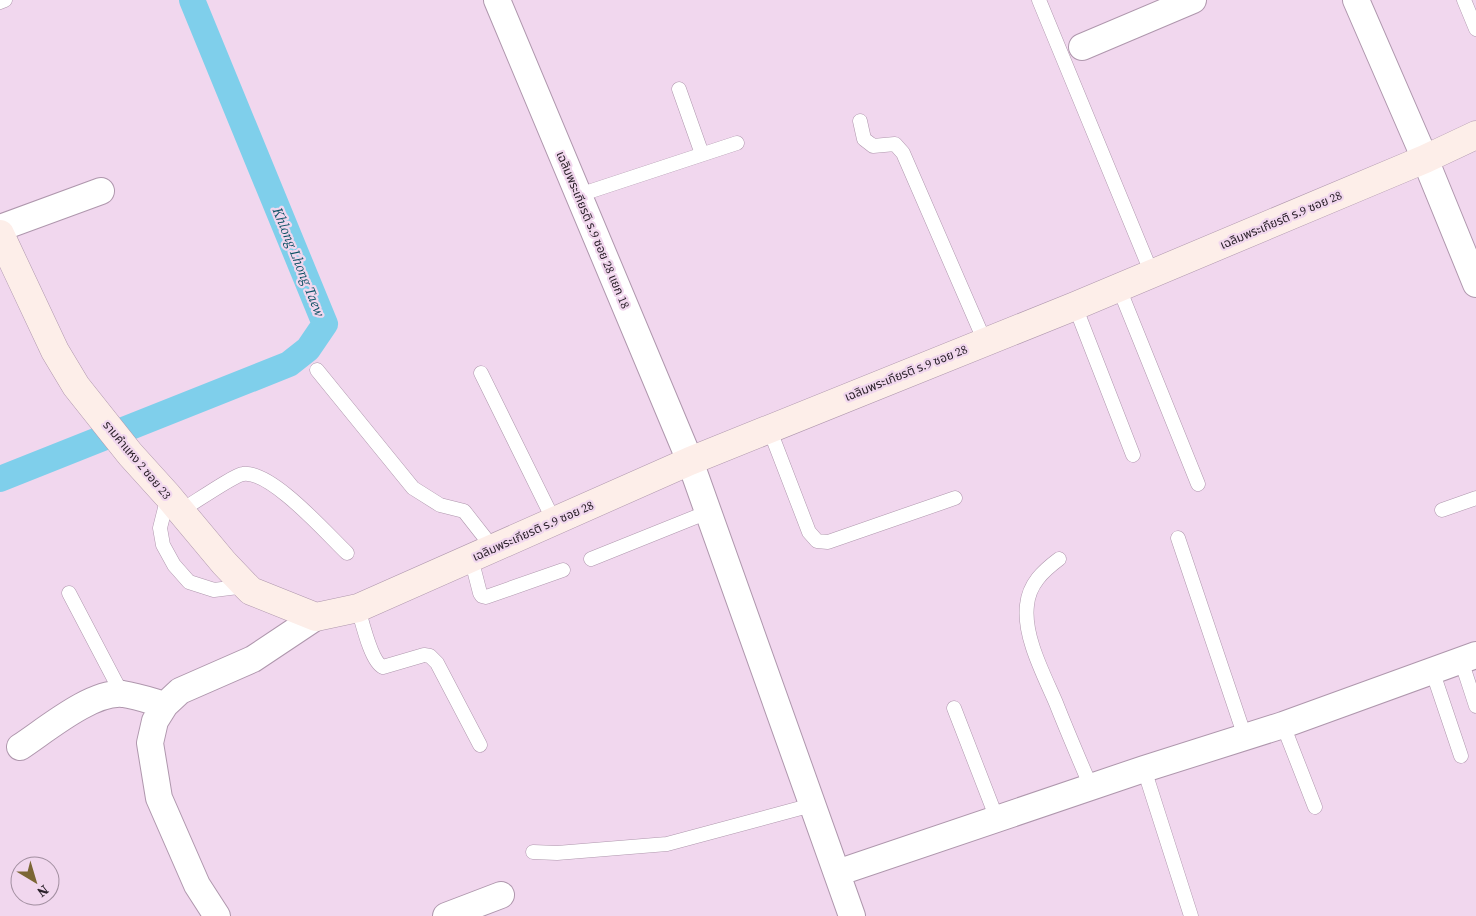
<svg xmlns="http://www.w3.org/2000/svg" width="1476" height="916" font-family="'Source Serif 4','Noto Sans Thai',serif">
	<style>
		.lines { fill: none; stroke-linecap: round; stroke-linejoin: round }
		.canal { stroke: #7fcfeb; stroke-width: 26 }
		.service-casing { stroke: #af97ad; stroke-width: 15 }
		.minor-casing { stroke: #af97ad; stroke-width: 28 }
		.secondary-casing { stroke: #af97ad; stroke-width: 29 }
		.service { stroke: #fff; stroke-width: 14 }
		.minor { stroke: #fff; stroke-width: 26 }
		.secondary { stroke: #fdeee9; stroke-width: 28 }
		.labels { text-anchor: middle; dominant-baseline: central; stroke-width: 4.5; stroke-linejoin: round; paint-order: stroke }
		.street-label { font-size: 12px; fill: #2c222b; stroke: #f1d7ee }
		.water-label { font-size: 14px; font-style: italic; fill: #0d5265; stroke: #f1d7ee }
	</style>
	<rect width="100%" height="100%" fill="#f1d7ee"/>
	<g class="lines">
		<path class="canal" d="M 0,479 L 289,364 L 308,349 L 325,324 L 192,0"/>
		<defs>
			<path id="service" d="M 1039,0 L 1152,274
				M 1464,0 L 1476,29
				M 0,2 L 5,0
				M 679,89 L 702,154
				M 860,121 L 864,139 L 873,146 L 895,144 L 903,153 L 985,342
				M 579,195 L 737,143
				M 1119,288 L 1198,484
				M 1075,306 L 1133,455
				M 317,370 L 413,488 L 440,505 L 464,511 L 493,548
				M 481,373 L 554,521
				M 769,428 L 809,532 L 817,541 L 828,542 L 955,498
				M 168,496 L 160,528 L 163,545 L 174,565 L 189,582 L 214,590 L 246,586
				M 1442,510 L 1476,498
				M 180,511 C 191,505 234,475 243,474 C 271,470 326,533 347,553
				M 1178,538 L 1245,737
				M 471,558 L 480,593 L 482,596 L 486,597 L 563,570
				M 591,559 L 708,512
				M 1059,559 C 1043,571 1029,584 1027,605 C 1023,636 1044,675 1056,703 C 1067,731 1079,759 1091,787
				M 69,593 L 122,694
				M 358,608 C 362,621 371,662 383,667 L 424,655 L 430,656 L 437,663 L 480,745
				M 1461,660 L 1476,706
				M 1432,670 L 1461,756
				M 954,708 L 997,819
				M 1283,725 L 1315,807
				M 1144,769 L 1191,916
				M 533,852 L 557,853 L 667,844 L 812,805"/>
			<path id="minor" d="M 497,0 L 690,461 L 852,916
				M 1356,0 L 1425,159 L 1476,284
				M 1082,47 L 1193,0
				M 0,228 L 101,191
				M 20,747 C 46,730 92,691 123,694 C 137,696 151,701 165,705
				M 837,873 L 1144,769 L 1283,725 L 1476,655
				M 217,916 L 197,885 L 159,798 L 150,743 L 155,721 L 165,705 L 180,691 L 253,659 L 316,617
				M 446,916 L 501,895"/>
			<path id="secondary" d="M 0,234 L 55,351 L 76,386 L 130,454 L 168,496 L 224,563 L 246,586 L 251,591 L 316,617 L 358,608 L 690,461 L 1075,306 L 1425,159 L 1476,135"/>
		</defs>
		<use href="#service" class="service-casing"/>
		<use href="#minor" class="minor-casing"/>
		<use href="#secondary" class="secondary-casing"/>
		<use href="#service" class="service"/>
		<use href="#minor" class="minor"/>
		<use href="#secondary" class="secondary"/>
	</g>
	<g class="labels">
		<g class="street-label">
			<text transform="translate(1281 220) rotate(-23)">เฉลิมพระเกียรติ ร.9 ซอย 28</text>
			<text transform="translate(593 230) rotate(67)">เฉลิมพระเกียรติ ร.9 ซอย 28 แยก 18</text>
			<text transform="translate(906 373) rotate(-22)">เฉลิมพระเกียรติ ร.9 ซอย 28</text>
			<text transform="translate(137 460) rotate(50)">รามคำแหง 2 ซอย 23</text>
			<text transform="translate(533 531) rotate(-24)">เฉลิมพระเกียรติ ร.9 ซอย 28</text>
		</g>
		<g class="water-label">
			<text transform="translate(299 262) rotate(68)">Khlong Lhong Taew</text>
		</g>
	</g>
	<g transform="translate(35 881) rotate(142)"><circle r="24" fill="#f1d7ee" stroke="#a28fa0"/>
	<path d="M0-4L9 19L0 12L-9 19Z" fill="#7b6635"/>
	<text y="-8" font-size="14" font-weight="bold" text-anchor="middle" fill="#2c222b">N</text>
	</g>
</svg>
